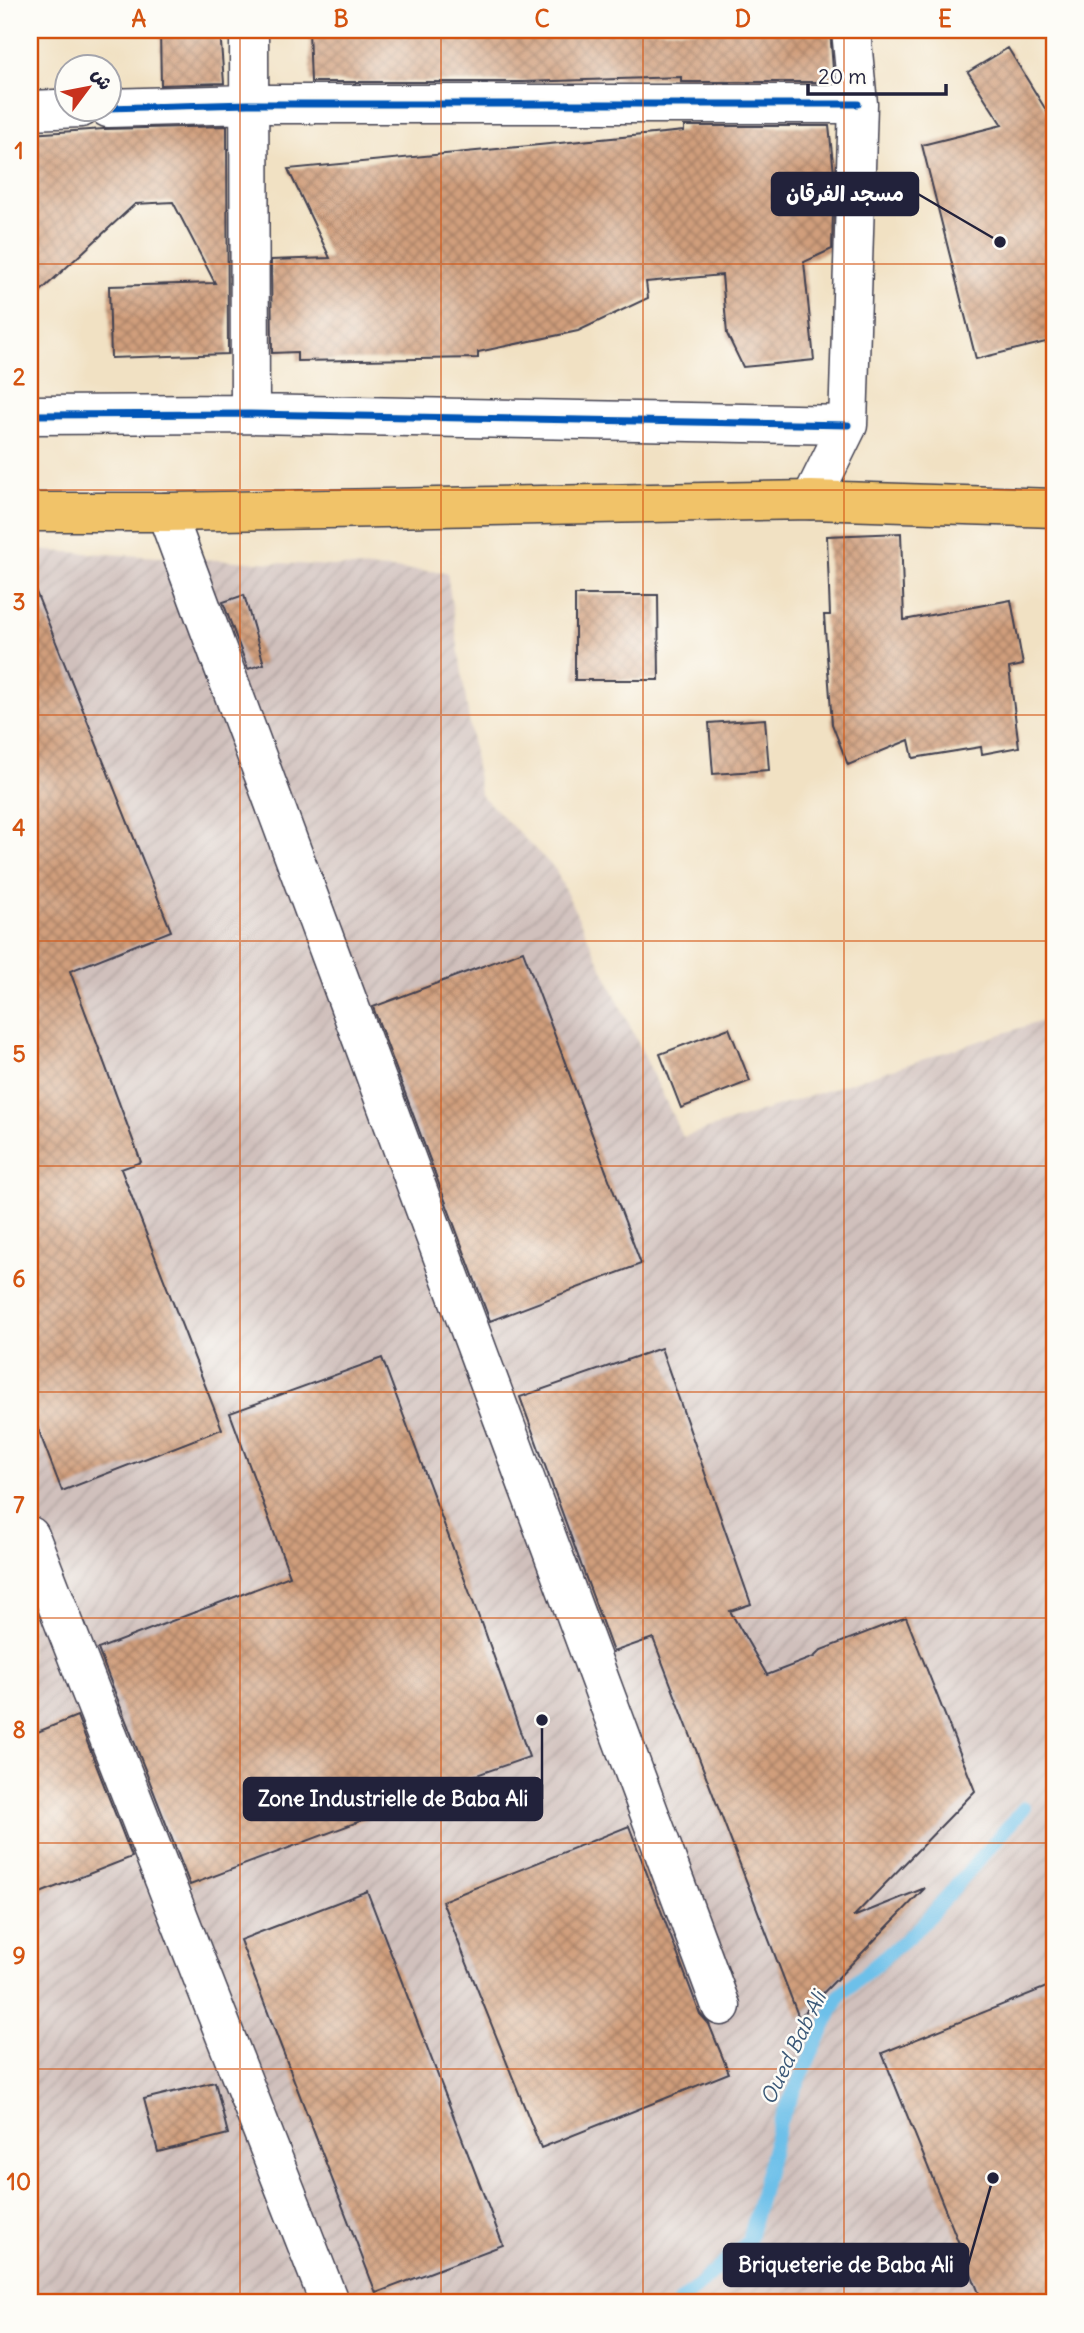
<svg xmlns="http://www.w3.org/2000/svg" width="1084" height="2333" font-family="Delius,'Playpen Sans Arabic',sans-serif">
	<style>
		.industrial { fill: url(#industrial-furrows) }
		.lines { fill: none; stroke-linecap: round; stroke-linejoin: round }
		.stream { stroke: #6dc0e9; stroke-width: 14 }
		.building { fill: url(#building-cross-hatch) }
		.minor-casing { stroke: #413f4f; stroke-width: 41 }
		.major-casing { stroke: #413f4f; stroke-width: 41 }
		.minor { stroke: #fff; stroke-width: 38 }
		.major { stroke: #f1c369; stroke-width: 38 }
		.cycleway-casing { stroke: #fdfcf7; stroke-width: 11 }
		.cycleway { stroke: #0057b8; stroke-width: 7 }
		.grid { fill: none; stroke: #d45411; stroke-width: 2; stroke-opacity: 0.55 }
		.labels { text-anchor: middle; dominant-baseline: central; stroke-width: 5; stroke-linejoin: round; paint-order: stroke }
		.water-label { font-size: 21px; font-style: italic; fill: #3c5978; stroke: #fdfcf7 }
		.leader { fill: none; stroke: #22223b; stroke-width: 2.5 }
		.callout-dot { fill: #22223b; stroke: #fdfcf7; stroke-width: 2.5 }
		.callout { fill: #22223b; stroke: #22223b; stroke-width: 2.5 }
		.callout-label { font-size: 21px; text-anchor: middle; font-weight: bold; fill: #fff }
		.neatline { fill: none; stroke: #d45411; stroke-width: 2.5 }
		.grid-label { font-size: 23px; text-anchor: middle; font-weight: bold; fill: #d45411 }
	</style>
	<defs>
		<pattern id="industrial-furrows" width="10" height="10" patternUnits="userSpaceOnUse" patternTransform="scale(1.75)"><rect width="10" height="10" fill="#d0c0bc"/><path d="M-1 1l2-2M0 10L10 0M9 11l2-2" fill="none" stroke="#b2a5a2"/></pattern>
		<pattern id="building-cross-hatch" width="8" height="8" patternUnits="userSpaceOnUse" patternTransform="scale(1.75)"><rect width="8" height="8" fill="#d09e7b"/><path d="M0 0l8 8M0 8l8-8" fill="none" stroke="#a88066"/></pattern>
	</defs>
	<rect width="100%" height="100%" fill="#fdfcf7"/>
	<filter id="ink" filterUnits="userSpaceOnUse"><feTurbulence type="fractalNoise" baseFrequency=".0143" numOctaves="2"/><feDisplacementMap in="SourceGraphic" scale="14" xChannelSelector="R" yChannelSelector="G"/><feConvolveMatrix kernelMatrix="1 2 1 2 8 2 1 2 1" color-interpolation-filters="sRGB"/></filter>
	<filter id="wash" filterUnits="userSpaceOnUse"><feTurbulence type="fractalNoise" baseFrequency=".00686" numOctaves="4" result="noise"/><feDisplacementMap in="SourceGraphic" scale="28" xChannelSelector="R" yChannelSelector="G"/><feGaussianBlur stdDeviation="1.57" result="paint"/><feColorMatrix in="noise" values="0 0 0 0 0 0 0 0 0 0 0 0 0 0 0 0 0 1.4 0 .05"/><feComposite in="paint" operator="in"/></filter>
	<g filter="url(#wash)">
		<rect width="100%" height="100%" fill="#f1e1c3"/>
		<path class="industrial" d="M 30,550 L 447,572 L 480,794 L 555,869 L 683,1137 L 1054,1017 L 1054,2303 L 30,2303 Z"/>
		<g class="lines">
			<path class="stream" d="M 679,2303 L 749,2241 L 780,2121 L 839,1996 L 921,1926 L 1024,1808"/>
		</g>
		<g id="blocks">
			<path class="building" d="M 160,30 L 220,30 L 224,83 L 161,85 Z
				M 309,30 L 830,30 L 834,82 L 681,82 L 681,77 L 523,82 L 311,82 Z
				M 1008,48 L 1054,123 L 1054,340 L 976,359 L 922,145 L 1002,125 L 968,72 Z
				M 227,126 L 228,354 L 111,358 L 109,286 L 215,283 L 173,202 L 135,204 L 30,301 L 30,134 L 104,129 Z
				M 684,126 L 829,126 L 834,173 L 832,249 L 804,262 L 814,360 L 743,367 L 727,334 L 722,275 L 646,282 L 648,298 L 578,331 L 478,352 L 478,358 L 297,361 L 297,352 L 272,353 L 271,260 L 330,258 L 288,169 L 684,131 Z
				M 901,533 L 904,620 L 1011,600 L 1023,665 L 1009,668 L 1019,747 L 982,754 L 981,747 L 913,758 L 909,740 L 848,765 L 832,724 L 824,615 L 830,615 L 827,536 Z
				M 32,582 L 171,931 L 70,971 L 141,1162 L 121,1169 L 222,1429 L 62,1491 L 30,1408 L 30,583 Z
				M 244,595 L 264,664 L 248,669 L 223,602 Z
				M 575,595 L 658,595 L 659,680 L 575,680 Z
				M 765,719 L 769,770 L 713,774 L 709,723 Z
				M 523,951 L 641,1264 L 490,1321 L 373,1007 Z
				M 729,1028 L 750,1081 L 681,1108 L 660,1054 Z
				M 661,1348 L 751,1604 L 730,1611 L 767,1675 L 814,1657 L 821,1650 L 906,1617 L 975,1791 L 853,1917 L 925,1888 L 799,2018 L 653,1638 L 613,1652 L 520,1397 Z
				M 382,1358 L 481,1623 L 482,1623 L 529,1757 L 369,1812 L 371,1817 L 190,1885 L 98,1649 L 290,1576 L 230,1413 Z
				M 77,1716 L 132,1857 L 30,1897 L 30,1735 Z
				M 629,1826 L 700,2014 L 709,2024 L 729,2073 L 541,2148 L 442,1901 Z
				M 367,1891 L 503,2245 L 376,2293 L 240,1940 Z
				M 1054,1984 L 1054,2303 L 983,2303 L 882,2053 Z
				M 215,2082 L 228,2134 L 158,2152 L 144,2099 Z"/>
		</g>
	</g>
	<g filter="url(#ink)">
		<use href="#blocks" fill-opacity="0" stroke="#413f4f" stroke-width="2"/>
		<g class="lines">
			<defs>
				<path id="minor" d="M 249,30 L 250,414
					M 108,108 L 248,104 L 858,104
					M 30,110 L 81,108
					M 30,415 L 250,414 L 848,425
					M 811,500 L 848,425 L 858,104 L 851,30
					M 166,512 L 721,2006
					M 30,1536 L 328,2299"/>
				<path id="major" d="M 30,512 L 166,512 L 811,500 L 1054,508"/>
			</defs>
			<use href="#minor" class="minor-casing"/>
			<use href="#major" class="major-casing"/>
			<use href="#minor" class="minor"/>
			<use href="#major" class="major"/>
			<defs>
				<path id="cycleway" d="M 108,108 L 248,104 L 858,104
					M 30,415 L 250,414 L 848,425"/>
			</defs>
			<use href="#cycleway" class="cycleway-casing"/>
			<use href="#cycleway" class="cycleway"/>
		</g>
	</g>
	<path class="grid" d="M 240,30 L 240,2303M 441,30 L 441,2303M 643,30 L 643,2303M 844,30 L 844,2303M 30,264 L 1054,264M 30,490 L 1054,490M 30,715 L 1054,715M 30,941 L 1054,941M 30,1166 L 1054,1166M 30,1392 L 1054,1392M 30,1618 L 1054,1618M 30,1843 L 1054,1843M 30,2069 L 1054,2069"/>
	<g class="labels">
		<g class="water-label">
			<text transform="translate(793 2048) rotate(-64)">Oued Bab Ali</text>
		</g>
	</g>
	<path class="leader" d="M1000 242L918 194M542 1720L542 1799M993 2178L968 2265"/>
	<g class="callout-dot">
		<circle cx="1000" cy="242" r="7"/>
		<circle cx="542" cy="1720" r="7"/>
		<circle cx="993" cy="2178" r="7"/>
	</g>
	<g class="callout">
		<rect x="772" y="173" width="146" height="42" rx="7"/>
		<rect x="244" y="1778" width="298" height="42" rx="7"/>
		<rect x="724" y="2244" width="244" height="42" rx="7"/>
	</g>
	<g class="callout-label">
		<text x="845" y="201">مسجد الفرقان</text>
		<text x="393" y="1806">Zone Industrielle de Baba Ali</text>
		<text x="846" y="2272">Briqueterie de Baba Ali</text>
	</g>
	<rect width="1084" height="2333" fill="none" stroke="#fdfcf7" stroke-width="77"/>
	<g transform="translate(88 88) rotate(58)"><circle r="33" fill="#fdfcf7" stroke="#a5a5ac" stroke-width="2"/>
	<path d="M0-5L12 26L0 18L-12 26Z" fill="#c8321e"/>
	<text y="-10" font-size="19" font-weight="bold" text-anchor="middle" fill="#22223b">ش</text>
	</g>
	<path d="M808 84v10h138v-10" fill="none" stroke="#22223b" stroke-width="3.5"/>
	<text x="818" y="84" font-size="21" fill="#22223b" stroke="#fdfcf7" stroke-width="5" paint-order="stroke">20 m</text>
	<rect x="38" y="38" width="1008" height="2256" class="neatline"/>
	<g class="grid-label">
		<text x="139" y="27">A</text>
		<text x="341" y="27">B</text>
		<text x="542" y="27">C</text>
		<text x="743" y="27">D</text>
		<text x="945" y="27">E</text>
		<text x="19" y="159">1</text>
		<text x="19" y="385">2</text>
		<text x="19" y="610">3</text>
		<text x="19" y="836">4</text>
		<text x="19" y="1062">5</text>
		<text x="19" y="1287">6</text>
		<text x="19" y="1513">7</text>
		<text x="19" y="1738">8</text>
		<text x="19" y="1964">9</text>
		<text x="19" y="2190">10</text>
	</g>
</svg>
